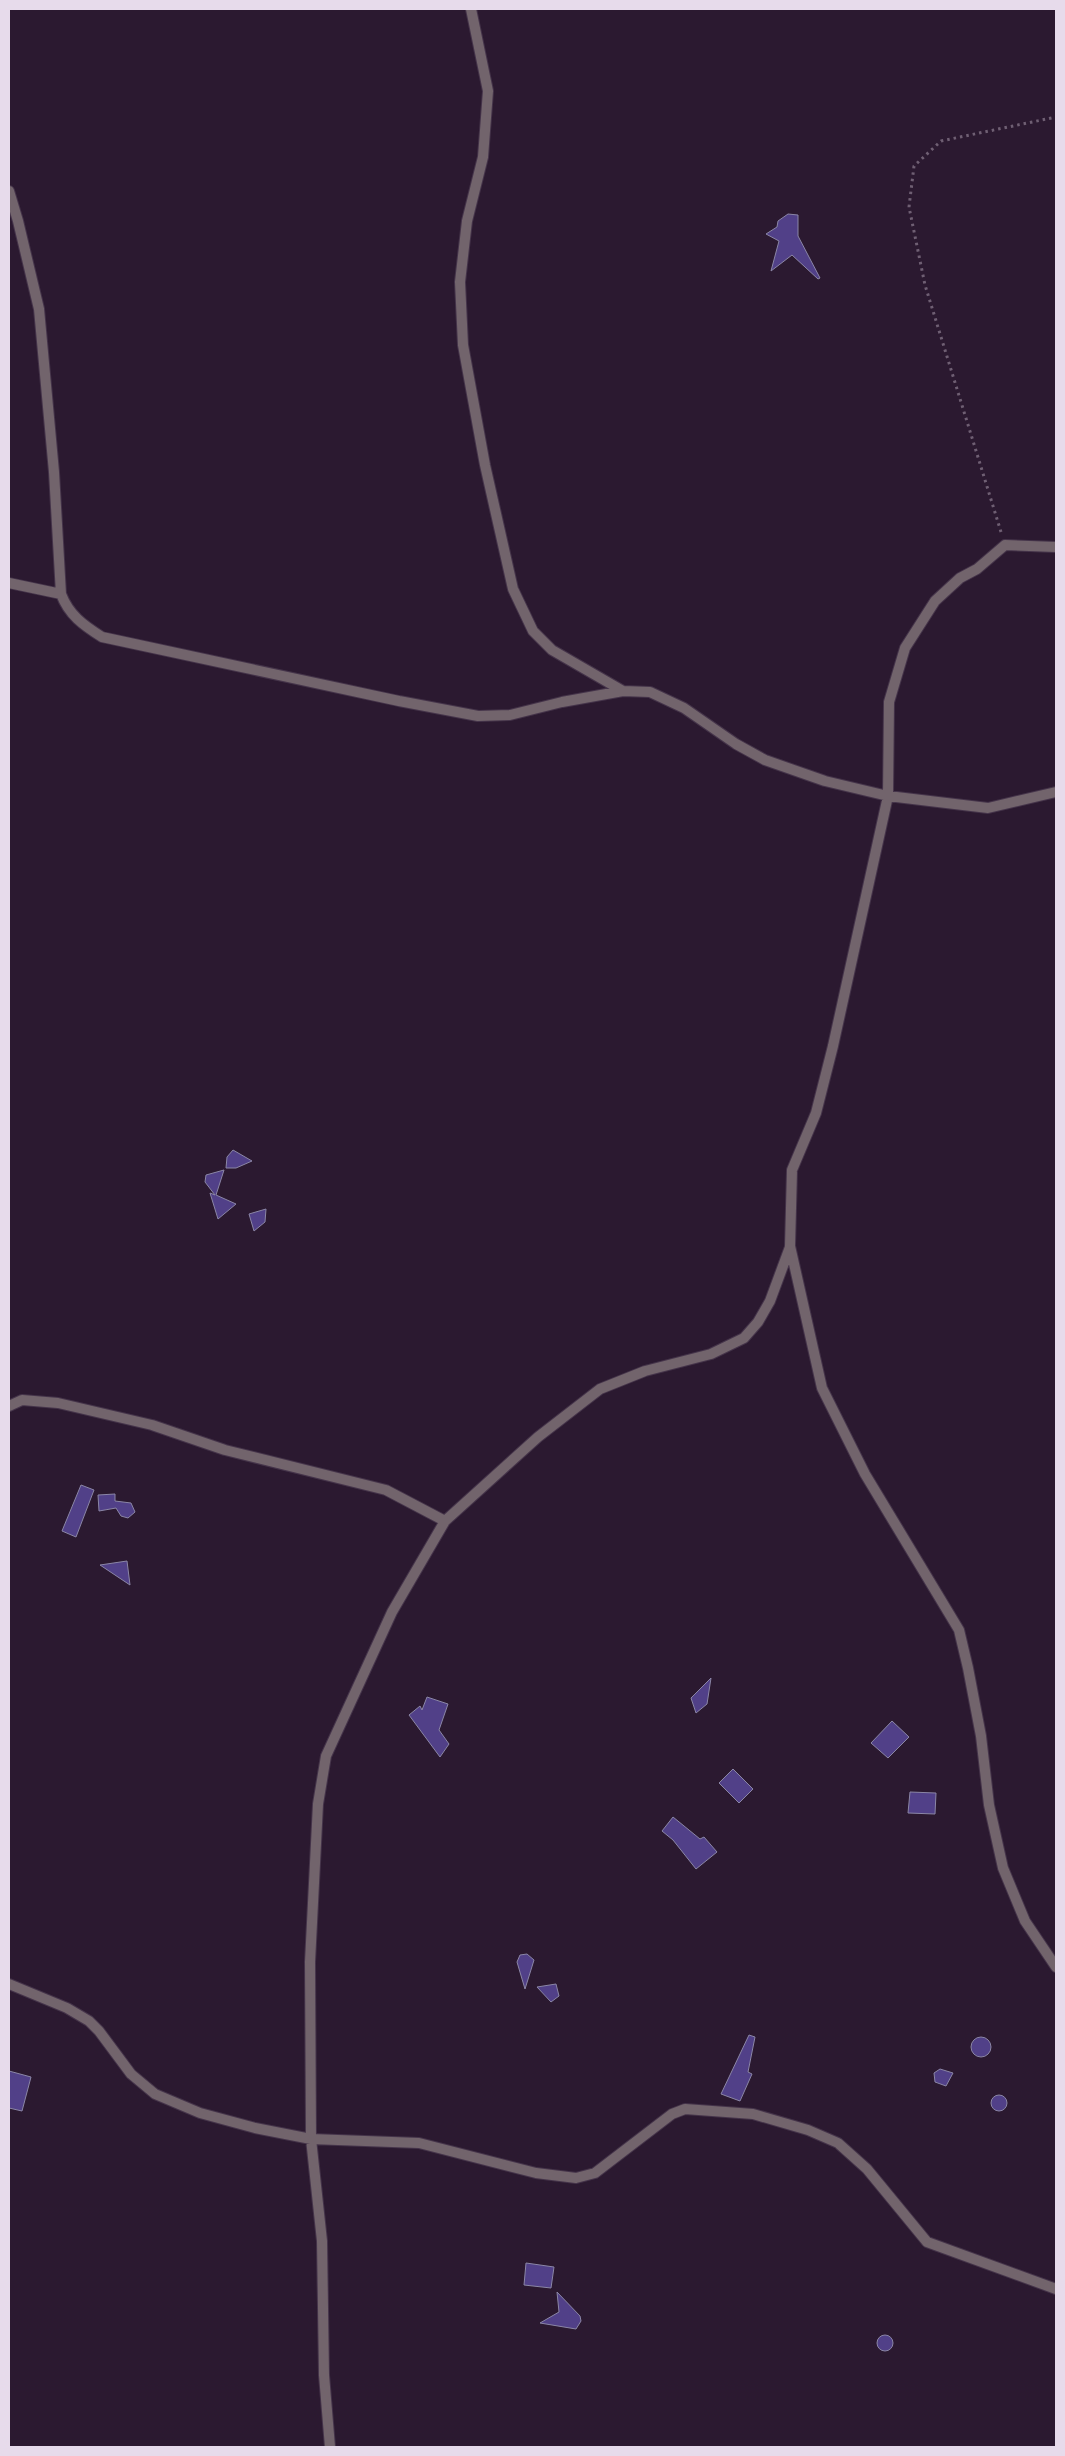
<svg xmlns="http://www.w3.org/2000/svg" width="1065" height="2456" font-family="Karla,sans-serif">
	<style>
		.building { fill: #514088; stroke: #8b86a6 }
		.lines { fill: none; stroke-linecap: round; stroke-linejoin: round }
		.street-casing { stroke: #45344a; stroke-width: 12 }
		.path { stroke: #6f5f73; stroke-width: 3; stroke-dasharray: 2.5 4; stroke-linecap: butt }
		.street { stroke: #72646c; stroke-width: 10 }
	</style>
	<rect width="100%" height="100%" fill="#2b1930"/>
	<path class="building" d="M 788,214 L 798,215 L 798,236 L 820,278 L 818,279 L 792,255 L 771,271 L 779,241 L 766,234 L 777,227 L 778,221 Z
		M 233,1150 L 252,1161 L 236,1168 L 226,1168 L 227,1157 Z
		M 224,1170 L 216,1195 L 236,1204 L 218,1219 L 210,1193 L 215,1195 L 205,1182 L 206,1175 Z
		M 266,1209 L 265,1222 L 254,1231 L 249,1214 Z
		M 81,1485 L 94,1490 L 76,1537 L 62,1531 Z
		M 115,1494 L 115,1501 L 131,1503 L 135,1512 L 128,1518 L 121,1516 L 116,1508 L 99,1511 L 98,1495 Z
		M 127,1561 L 130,1585 L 100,1565 Z
		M 711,1678 L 707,1704 L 696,1713 L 691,1698 Z
		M 427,1697 L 448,1704 L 439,1730 L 449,1744 L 440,1757 L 409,1715 L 420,1706 L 422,1710 Z
		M 892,1721 L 909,1737 L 888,1758 L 871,1743 Z
		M 733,1769 L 753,1789 L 739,1803 L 719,1783 Z
		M 910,1792 L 936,1793 L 935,1814 L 908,1813 Z
		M 673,1817 L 700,1839 L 704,1837 L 717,1852 L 696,1869 L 673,1840 L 662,1831 Z
		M 527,1954 L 534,1960 L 525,1989 L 517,1962 L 520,1955 Z
		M 556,1984 L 559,1996 L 551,2002 L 537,1987 Z
		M 749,2035 L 755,2037 L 748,2072 L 752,2074 L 740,2101 L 721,2094 Z
		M971 2047a10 10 0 1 1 20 0a10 10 0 1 1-20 0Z
		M 940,2069 L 953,2073 L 946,2086 L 935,2082 L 934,2073 Z
		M 9,2071 L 31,2077 L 22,2111 L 9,2108 Z
		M991 2103a8 8 0 1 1 16 0a8 8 0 1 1-16 0Z
		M 526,2263 L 554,2267 L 551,2288 L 524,2285 Z
		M 557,2292 L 580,2316 L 581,2321 L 576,2329 L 540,2323 L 559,2312 Z
		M877 2343a8 8 0 1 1 16 0a8 8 0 1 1-16 0Z"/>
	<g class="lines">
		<defs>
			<path id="street" d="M 471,9 L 488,91 L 483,157 L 467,221 L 460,282 L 463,345 L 485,465 L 513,589 L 533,631 L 552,650 L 623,691
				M 9,191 L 18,221 L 39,309 L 54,472 L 61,594 C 69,615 83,625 102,637 L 399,701 L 478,716 L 510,715 L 562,702 L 623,691 L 650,692 L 684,708 L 736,744 L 765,760 L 825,781 L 888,796 L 988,808 L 1056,792
				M 1056,547 L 1005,545 L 977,569 L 960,578 L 935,601 L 905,648 L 889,702 L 888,796 L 833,1046 L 816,1113 L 792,1170 L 790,1246 L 822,1388 L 865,1474 L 959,1630 L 968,1668 L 981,1736 L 989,1805 L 1003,1868 L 1025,1921 L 1056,1967
				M 9,583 L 61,594
				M 9,1406 L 22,1400 L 58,1403 L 152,1425 L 225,1450 L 386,1490 L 445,1521
				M 9,1984 L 67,2008 L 89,2021 L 99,2031 L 131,2074 L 155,2094 L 200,2113 L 255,2128 L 311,2139 L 419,2143 L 536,2173 L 576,2178 L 595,2173 L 672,2114 L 685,2109 L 753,2114 L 808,2130 L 838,2143 L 867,2169 L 927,2242 L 1056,2289
				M 330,2447 L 324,2375 L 322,2241 L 311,2139 L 310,1962 L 318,1804 L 326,1756 L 392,1612 L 445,1521 L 538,1437 L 600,1389 L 645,1371 L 711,1354 L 744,1338 L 758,1322 L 770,1301 L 790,1247"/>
		</defs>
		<use href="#street" class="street-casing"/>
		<path class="path" d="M 1001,532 L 925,285 L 909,207 L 914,166 L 941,141 L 1056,117"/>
		<use href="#street" class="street"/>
	</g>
	<rect width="1065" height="2456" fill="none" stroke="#e7dbeb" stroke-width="20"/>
</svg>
